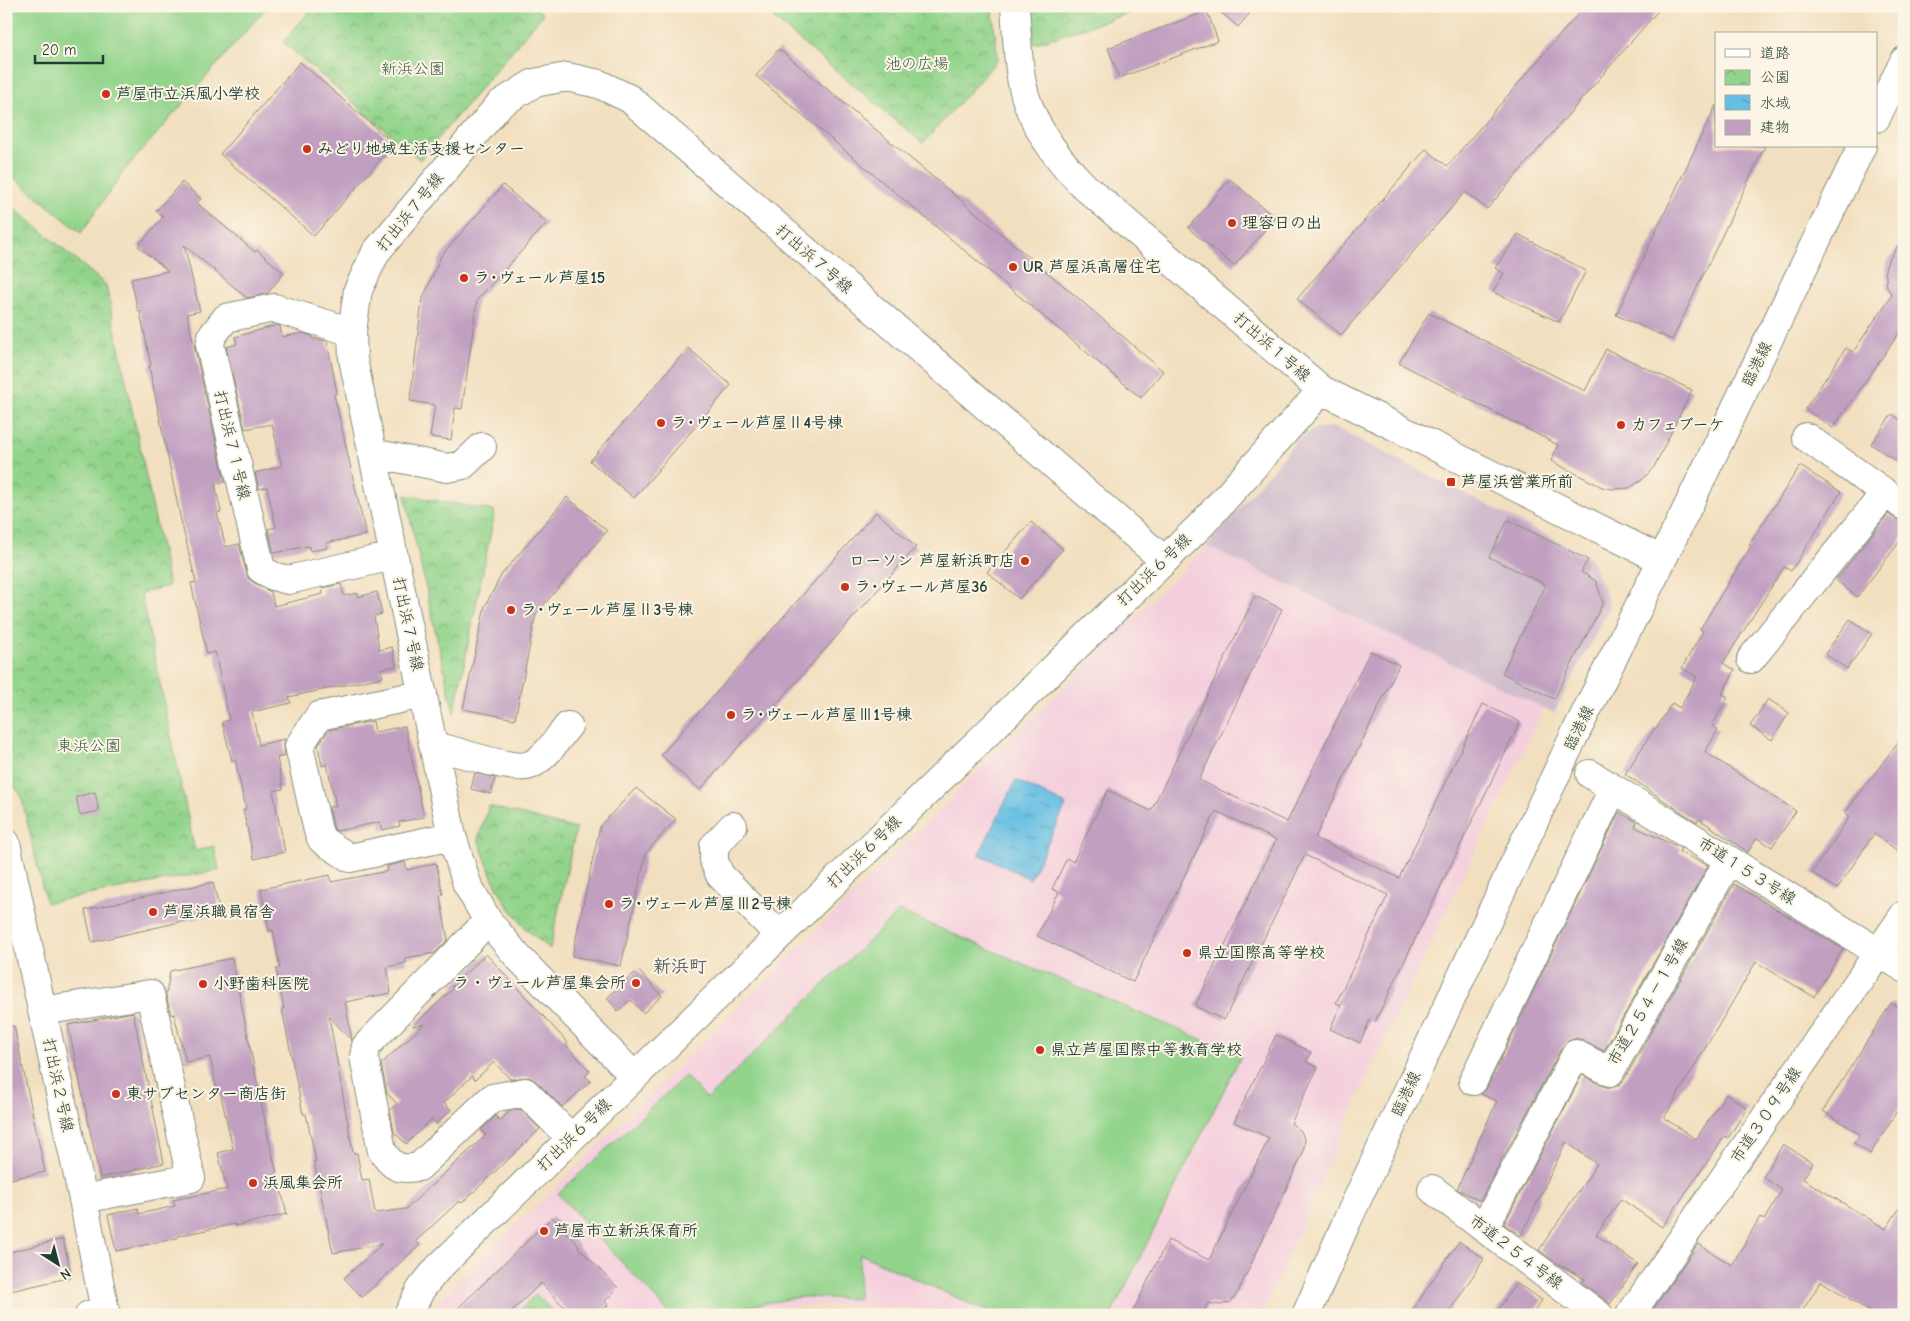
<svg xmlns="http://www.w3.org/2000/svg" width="1910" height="1321" font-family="'Comic Neue','Klee One',sans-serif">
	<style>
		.built { fill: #f4cfdd }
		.industrial { fill: #d0bdcd }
		.park { fill: url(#park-crowns); stroke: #588860 }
		.pitch { fill: #92d48b; stroke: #588860 }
		.water { fill: url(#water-ripples); stroke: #427e8c }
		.building { fill: #c19fc1 }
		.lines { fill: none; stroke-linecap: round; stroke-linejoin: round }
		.minor-casing { stroke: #888e7a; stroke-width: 30 }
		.minor { stroke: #fff; stroke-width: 28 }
		.poi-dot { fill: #c8321e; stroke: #fcf5e5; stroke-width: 2 }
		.labels { text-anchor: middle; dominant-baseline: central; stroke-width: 4; stroke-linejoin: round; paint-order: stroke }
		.park-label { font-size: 16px; fill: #365b45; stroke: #fcf5e5 }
		.poi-label { font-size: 16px; font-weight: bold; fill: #1f3d34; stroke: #fcf5e5; text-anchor: start }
		.street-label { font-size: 16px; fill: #1f3d34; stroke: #fcf5e5 }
		.neighbourhood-label { font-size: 18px; font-weight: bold; fill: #585f65; stroke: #fcf5e5 }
	</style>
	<defs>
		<pattern id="park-crowns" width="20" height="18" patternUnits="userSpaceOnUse" patternTransform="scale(1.25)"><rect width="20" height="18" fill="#92d48b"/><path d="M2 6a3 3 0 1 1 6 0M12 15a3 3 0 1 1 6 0" fill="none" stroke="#77ad72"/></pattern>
		<pattern id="water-ripples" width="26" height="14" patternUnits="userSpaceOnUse" patternTransform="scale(1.25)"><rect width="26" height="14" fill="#66bfe4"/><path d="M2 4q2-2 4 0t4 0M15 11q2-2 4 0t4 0" fill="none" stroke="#539cba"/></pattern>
	</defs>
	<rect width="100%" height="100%" fill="#fcf5e5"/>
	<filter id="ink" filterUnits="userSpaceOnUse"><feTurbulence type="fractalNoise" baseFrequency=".02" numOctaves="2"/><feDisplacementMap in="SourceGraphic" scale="10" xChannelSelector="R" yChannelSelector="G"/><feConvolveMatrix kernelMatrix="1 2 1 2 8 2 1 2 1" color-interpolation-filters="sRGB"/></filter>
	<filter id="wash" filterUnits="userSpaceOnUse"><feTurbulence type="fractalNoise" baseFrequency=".0096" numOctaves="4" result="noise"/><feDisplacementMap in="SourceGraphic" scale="20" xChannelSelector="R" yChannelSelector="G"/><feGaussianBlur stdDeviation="1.12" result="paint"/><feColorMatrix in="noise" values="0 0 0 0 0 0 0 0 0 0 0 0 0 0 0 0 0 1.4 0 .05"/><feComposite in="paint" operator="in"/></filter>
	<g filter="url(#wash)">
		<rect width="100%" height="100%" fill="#f2dfbf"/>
		<path class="built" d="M 1207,546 L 1544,708 L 1375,1059 L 1262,1315 L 940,1315 L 913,1308 L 839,1305 L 771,1307 L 726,1315 L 433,1315 L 445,1294 L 473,1265 L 546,1197 Z"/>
		<path class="industrial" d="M 1334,427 L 1591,558 L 1610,606 L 1554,713 L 1207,546 L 1298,439 L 1317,428 Z"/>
		<path class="park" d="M 314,6 L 534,6 L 543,14 L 420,160 L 283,42 Z
			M 771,6 L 992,6 L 998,60 L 923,143 L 774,19 Z
			M 1030,6 L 1152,6 L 1034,44 Z
			M 6,201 L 106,285 L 169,586 L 141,593 L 195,851 L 214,846 L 219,870 L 46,903 L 21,795 L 6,776 Z
			M 405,495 L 495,511 L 454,714 Z
			M 489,806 L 576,829 L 550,949 L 528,931 L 507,905 L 492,877 L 478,839 Z
			M 536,1294 L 556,1315 L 515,1315 Z"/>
		<path class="pitch" d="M 6,6 L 268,6 L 124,171 L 81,233 L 6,171 Z
			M 899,911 L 1241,1056 L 1111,1315 L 995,1315 L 860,1254 L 858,1299 L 800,1297 L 699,1315 L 671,1315 L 558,1194 L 685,1076 L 707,1099 Z"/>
		<path class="water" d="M 1016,780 L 1066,805 L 1030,879 L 979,854 Z"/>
		<g id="blocks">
			<path class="building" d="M 1214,6 L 1256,6 L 1238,27 Z
				M 1585,6 L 1662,6 L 1487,209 L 1465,192 L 1341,335 L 1297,299 L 1426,149 L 1447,166 Z
				M 1207,11 L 1218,41 L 1119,78 L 1108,48 Z
				M 779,49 L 1071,292 L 1163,371 L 1141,398 L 756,76 Z
				M 300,62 L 394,144 L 314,236 L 220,154 Z
				M 1716,105 L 1716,146 L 1765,146 L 1672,340 L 1616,315 Z
				M 1230,179 L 1275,218 L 1234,266 L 1188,228 Z
				M 182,182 L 201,199 L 197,203 L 255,252 L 257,250 L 284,273 L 267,294 L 247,298 L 184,245 L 200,311 L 187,314 L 225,482 L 215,484 L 221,512 L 217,513 L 226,547 L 239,544 L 248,578 L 253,582 L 271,592 L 274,606 L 323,594 L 322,588 L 341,584 L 344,596 L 357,593 L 358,597 L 377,592 L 382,614 L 374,616 L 379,650 L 392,647 L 396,666 L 381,669 L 383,677 L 289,697 L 291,703 L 252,712 L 259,745 L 285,739 L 284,744 L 285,756 L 277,758 L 283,789 L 273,791 L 285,852 L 254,859 L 243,810 L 246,809 L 235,760 L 232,761 L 222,722 L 229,720 L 215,652 L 207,654 L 191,583 L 196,582 L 181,521 L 149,366 L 151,366 L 140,311 L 138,311 L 131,279 L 168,271 L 138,246 L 163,217 L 156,211 Z
				M 503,185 L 547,223 L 477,300 L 462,409 L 455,408 L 451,440 L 430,437 L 435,405 L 410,401 L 422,300 L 441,256 Z
				M 1518,234 L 1586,271 L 1559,322 L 1493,292 L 1504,273 L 1495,268 Z
				M 1904,237 L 1904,326 L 1833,428 L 1805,409 L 1846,348 L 1853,352 L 1892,295 L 1887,287 L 1885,269 L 1888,261 Z
				M 1429,313 L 1585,391 L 1606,349 L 1692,390 L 1654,467 L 1642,480 L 1629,488 L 1614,489 L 1602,487 L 1551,461 L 1558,445 L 1399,363 Z
				M 277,325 L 280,326 L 282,337 L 302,333 L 312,336 L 312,338 L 327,341 L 337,393 L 334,394 L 366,535 L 326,543 L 327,548 L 310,551 L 309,546 L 274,553 L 268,529 L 276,527 L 267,487 L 259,489 L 255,473 L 282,466 L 272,424 L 245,429 L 226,347 L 237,344 L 235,337 Z
				M 688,348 L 731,385 L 634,498 L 590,461 Z
				M 1892,414 L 1904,423 L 1904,467 L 1871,444 Z
				M 1800,466 L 1841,492 L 1791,571 L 1784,567 L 1723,663 L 1735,670 L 1722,694 L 1728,697 L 1712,726 L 1718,730 L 1705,752 L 1796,811 L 1772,847 L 1757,838 L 1748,852 L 1699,819 L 1697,822 L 1686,815 L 1625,774 L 1655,728 L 1656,729 L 1672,703 L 1680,708 L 1697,677 L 1682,668 L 1703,631 L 1700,629 L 1751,546 L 1749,545 Z
				M 567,497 L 607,531 L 536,614 L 515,719 L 463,709 L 485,606 L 502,574 Z
				M 876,512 L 916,547 L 700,790 L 661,755 Z
				M 1888,514 L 1895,519 L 1904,521 L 1904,536 L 1857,597 L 1836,580 Z
				M 1508,520 L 1588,560 L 1581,572 L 1596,581 L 1603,603 L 1554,699 L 1502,673 L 1546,585 L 1489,557 Z
				M 1031,522 L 1063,549 L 1019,599 L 987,572 Z
				M 1255,596 L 1282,609 L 1199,780 L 1287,822 L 1370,651 L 1399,665 L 1315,838 L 1399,878 L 1483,704 L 1520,722 L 1375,1022 L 1370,1020 L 1360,1043 L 1330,1029 L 1341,1005 L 1336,1003 L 1388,895 L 1305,855 L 1224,1020 L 1195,1006 L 1276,840 L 1216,811 L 1133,982 L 1037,936 L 1059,892 L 1052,889 L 1067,858 L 1073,862 L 1108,790 L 1151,811 Z
				M 1850,619 L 1872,634 L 1847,669 L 1825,654 Z
				M 1768,699 L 1789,713 L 1772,740 L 1750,726 Z
				M 373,721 L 375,732 L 405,726 L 424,817 L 399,822 L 400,826 L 382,830 L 380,822 L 337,831 L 334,829 L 329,807 L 336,806 L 327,764 L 322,766 L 318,746 L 328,730 Z
				M 1904,734 L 1904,855 L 1874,834 L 1837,889 L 1812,873 L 1850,816 L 1845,813 Z
				M 475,773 L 495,778 L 491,794 L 471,789 Z
				M 636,788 L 676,819 L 646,853 L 621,966 L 572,956 L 600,826 Z
				M 95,792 L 99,811 L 80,815 L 76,797 Z
				M 1619,812 L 1637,822 L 1635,827 L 1676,846 L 1681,848 L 1679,852 L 1708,865 L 1707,868 L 1604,1051 L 1583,1040 L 1576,1038 L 1568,1041 L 1562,1047 L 1480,1201 L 1457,1189 L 1497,1101 L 1481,1094 L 1487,1088 Z
				M 405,862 L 407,870 L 436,863 L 443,895 L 440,896 L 448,940 L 435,953 L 405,958 L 406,963 L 387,967 L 391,993 L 345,1002 L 352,1041 L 329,1016 L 353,1153 L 357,1153 L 362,1180 L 369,1179 L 375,1213 L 406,1209 L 486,1135 L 481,1130 L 495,1116 L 500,1121 L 510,1111 L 520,1109 L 540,1129 L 462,1203 L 459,1201 L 416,1241 L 420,1245 L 362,1297 L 344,1278 L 382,1244 L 333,1253 L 314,1161 L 316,1161 L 306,1114 L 303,1114 L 282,1009 L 284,1009 L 276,969 L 280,968 L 273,930 L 269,931 L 261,889 L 330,875 L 331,882 L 388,871 L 387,866 Z
				M 213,882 L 220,913 L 92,942 L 85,910 Z
				M 1734,884 L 1843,949 L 1814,997 L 1756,962 L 1664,1118 L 1696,1139 L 1726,1094 L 1747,1108 L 1728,1138 L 1725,1136 L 1662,1227 L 1621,1199 L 1596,1235 L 1638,1264 L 1610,1304 L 1582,1283 L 1585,1279 L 1553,1261 L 1539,1250 L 1597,1164 L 1566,1142 L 1521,1236 L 1504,1224 L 1582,1075 L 1603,1086 L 1610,1088 L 1618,1086 L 1624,1080 Z
				M 486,954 L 568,1043 L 566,1045 L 590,1071 L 585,1076 L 591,1081 L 562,1107 L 536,1081 L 529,1077 L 510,1079 L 494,1062 L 475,1080 L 472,1076 L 444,1103 L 451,1110 L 436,1124 L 432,1119 L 406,1144 L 394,1132 L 390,1110 L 397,1104 L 387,1093 L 381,1064 L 424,1024 L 413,1026 L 456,986 L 451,987 Z
				M 232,958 L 269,1141 L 287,1214 L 235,1226 L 235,1224 L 177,1236 L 178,1238 L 116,1251 L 108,1215 L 138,1208 L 139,1214 L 175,1206 L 173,1200 L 227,1189 L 218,1153 L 233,1149 L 220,1091 L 217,1091 L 210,1057 L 186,1062 L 174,1014 L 171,1015 L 166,995 L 170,971 Z
				M 638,970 L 662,996 L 643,1013 L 631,1000 L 618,1011 L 607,998 Z
				M 1891,1003 L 1904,1011 L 1904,1100 L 1870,1154 L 1854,1143 L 1860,1134 L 1823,1111 Z
				M 133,1012 L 164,1163 L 100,1178 L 68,1025 Z
				M 14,1026 L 45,1172 L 6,1180 L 6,1027 Z
				M 1276,1035 L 1311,1052 L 1306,1062 L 1318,1067 L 1291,1123 L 1301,1131 L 1305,1141 L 1303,1153 L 1238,1292 L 1231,1302 L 1220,1305 L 1208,1303 L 1202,1315 L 1131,1315 L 1168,1240 L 1209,1260 L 1269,1138 L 1234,1122 Z
				M 1783,1144 L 1813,1163 L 1803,1179 L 1886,1229 L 1904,1201 L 1904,1315 L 1875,1315 L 1821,1281 L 1800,1315 L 1649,1315 L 1698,1244 L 1732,1265 L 1760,1217 L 1764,1220 L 1782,1190 L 1763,1177 Z
				M 552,1217 L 579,1246 L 578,1247 L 618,1288 L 605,1301 L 608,1305 L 598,1315 L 572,1315 L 541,1283 L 508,1315 L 451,1315 Z
				M 63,1239 L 72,1277 L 6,1292 L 6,1253 Z
				M 1459,1241 L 1484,1259 L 1447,1315 L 1409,1315 Z
				M 1516,1283 L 1542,1300 L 1532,1315 L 1495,1315 Z"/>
		</g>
	</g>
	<g filter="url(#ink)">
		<use href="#blocks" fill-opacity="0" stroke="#888e7a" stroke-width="1"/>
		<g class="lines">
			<defs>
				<path id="minor" d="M 1015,6 C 1017,31 1017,58 1022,83 C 1030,124 1056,158 1085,187 L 1322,390 L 1662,560
					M 1876,118 L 1904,61
					M 352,332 L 274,308 L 226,318 L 212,336 L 210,345 L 261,569 L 273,576 L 288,580 L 393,556
					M 1806,437 L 1904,506
					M 372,453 L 447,468 L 463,465 L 482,447
					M 1751,659 L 1885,493
					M 423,694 L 319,716 L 299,746 L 318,831 L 322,840 L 350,858 L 452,836
					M 433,745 C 452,750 515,772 530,765 C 546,758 557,739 568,726
					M 1590,774 L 1904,968
					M 733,826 L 714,846 L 714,861 L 720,875 L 779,935
					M 6,843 L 83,1199 L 105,1311 L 89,1315
					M 488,921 L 366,1046 L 364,1057 L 382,1151 C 394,1168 398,1170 419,1167 L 492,1098 L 525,1092 L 571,1138
					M 42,1011 L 150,994 L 191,1178 L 83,1199
					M 634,1076 L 518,957 L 488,921 L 467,884 L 452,836 L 353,359 L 352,332 L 358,290 L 376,252 L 500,104 L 534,83 L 567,77 L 599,84 L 630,99 L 1164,560
					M 1473,1081 L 1613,789
					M 1432,1189 L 1599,1315
					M 1484,1228 L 1576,1054 L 1610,1072 L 1729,860
					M 408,1315 L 421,1289 L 438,1268 L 1203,523 L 1322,390
					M 1306,1315 L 1347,1221 L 1574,736 L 1662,560 L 1862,146
					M 1630,1315 L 1904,915"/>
			</defs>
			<use href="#minor" class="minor-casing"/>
			<use href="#minor" class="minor"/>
		</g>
	</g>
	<g class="poi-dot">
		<circle cx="106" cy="94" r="5"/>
		<circle cx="307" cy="149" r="5"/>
		<circle cx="1232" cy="223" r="5"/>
		<circle cx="1013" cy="267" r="5"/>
		<circle cx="464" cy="278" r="5"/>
		<circle cx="661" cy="423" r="5"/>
		<circle cx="1621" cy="425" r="5"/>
		<rect x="1446" y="477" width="10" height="10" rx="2.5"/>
		<circle cx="1025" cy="561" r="5"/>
		<circle cx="845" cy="587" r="5"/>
		<circle cx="511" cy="610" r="5"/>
		<circle cx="731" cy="715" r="5"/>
		<circle cx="609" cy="904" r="5"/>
		<circle cx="153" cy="912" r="5"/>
		<circle cx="1187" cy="953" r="5"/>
		<circle cx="636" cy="983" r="5"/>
		<circle cx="203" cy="984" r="5"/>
		<circle cx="1040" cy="1050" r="5"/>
		<circle cx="116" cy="1094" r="5"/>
		<circle cx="253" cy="1183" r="5"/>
		<circle cx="544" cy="1231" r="5"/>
	</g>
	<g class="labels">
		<g class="park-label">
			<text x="917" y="64">池の広場</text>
			<text x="413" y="69">新浜公園</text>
			<text x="89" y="746">東浜公園</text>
		</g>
		<g class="poi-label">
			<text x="116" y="94">芦屋市立浜風小学校</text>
			<text x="317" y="149">みどり地域生活支援センター</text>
			<text x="1242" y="223">理容日の出</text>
			<text x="1023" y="267">UR 芦屋浜高層住宅</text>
			<text x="474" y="278">ラ･ヴェール芦屋15</text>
			<text x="671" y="423">ラ･ヴェール芦屋Ⅱ4号棟</text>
			<text x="1631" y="425">カフェブーケ</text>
			<text x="1461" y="482">芦屋浜営業所前</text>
			<text x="1015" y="561" text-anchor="end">ローソン 芦屋新浜町店</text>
			<text x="855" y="587">ラ･ヴェール芦屋36</text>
			<text x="521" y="610">ラ･ヴェール芦屋Ⅱ3号棟</text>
			<text x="741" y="715">ラ･ヴェール芦屋Ⅲ1号棟</text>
			<text x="619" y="904">ラ･ヴェール芦屋Ⅲ2号棟</text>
			<text x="163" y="912">芦屋浜職員宿舎</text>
			<text x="1197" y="953">県立国際高等学校</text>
			<text x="626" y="983" text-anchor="end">ラ・ヴェール芦屋集会所</text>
			<text x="213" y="984">小野歯科医院</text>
			<text x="1050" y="1050">県立芦屋国際中等教育学校</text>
			<text x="126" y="1094">東サブセンター商店街</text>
			<text x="263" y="1183">浜風集会所</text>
			<text x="554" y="1231">芦屋市立新浜保育所</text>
		</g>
		<g class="street-label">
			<text transform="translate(410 212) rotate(-51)">打出浜７号線</text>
			<text transform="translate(814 259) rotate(41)">打出浜７号線</text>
			<text transform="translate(1272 347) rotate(41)">打出浜１号線</text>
			<text transform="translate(1757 364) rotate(-64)">臨港線</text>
			<text transform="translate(232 445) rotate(77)">打出浜７１号線</text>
			<text transform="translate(1154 570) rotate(-44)">打出浜６号線</text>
			<text transform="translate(408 624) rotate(78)">打出浜７号線</text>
			<text transform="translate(1579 728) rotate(-64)">臨港線</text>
			<text transform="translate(864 852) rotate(-44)">打出浜６号線</text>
			<text transform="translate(1747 871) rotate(32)">市道１５３号線</text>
			<text transform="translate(1648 1002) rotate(-60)">市道２５４－１号線</text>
			<text transform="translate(58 1085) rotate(78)">打出浜２号線</text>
			<text transform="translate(1406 1094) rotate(-65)">臨港線</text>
			<text transform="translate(1766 1115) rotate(-56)">市道３０９号線</text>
			<text transform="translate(574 1135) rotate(-44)">打出浜６号線</text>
			<text transform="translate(1516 1252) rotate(37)">市道２５４号線</text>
		</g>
		<g class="neighbourhood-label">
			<text x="680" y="966">新浜町</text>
		</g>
	</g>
	<rect width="1910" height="1321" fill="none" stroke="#fcf5e5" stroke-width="25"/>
	<rect x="1715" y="32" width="162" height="115" fill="#fcf5e5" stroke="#a4ab9e"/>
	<rect x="1725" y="49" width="25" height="8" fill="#ffffff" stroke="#a4ab9e"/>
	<text x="1760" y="58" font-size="15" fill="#1f3d34">道路</text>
	<rect x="1725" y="70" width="25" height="15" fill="url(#park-crowns)" stroke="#a4ab9e"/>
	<text x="1760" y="82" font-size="15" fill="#1f3d34">公園</text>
	<rect x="1725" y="95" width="25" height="15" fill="url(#water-ripples)" stroke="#a4ab9e"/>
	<text x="1760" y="108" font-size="15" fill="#1f3d34">水域</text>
	<rect x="1725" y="120" width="25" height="15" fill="#c19fc1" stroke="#a4ab9e"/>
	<text x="1760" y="132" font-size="15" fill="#1f3d34">建物</text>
	<g transform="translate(58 1264) rotate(144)" stroke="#fcf5e5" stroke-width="4" paint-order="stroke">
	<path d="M0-4L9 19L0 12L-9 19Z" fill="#1f3d34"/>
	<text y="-8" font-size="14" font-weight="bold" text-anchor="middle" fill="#1f3d34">N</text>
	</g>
	<path d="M35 55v8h68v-8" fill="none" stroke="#1f3d34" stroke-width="2.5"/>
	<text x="42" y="55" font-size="15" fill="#1f3d34" stroke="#fcf5e5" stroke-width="4" paint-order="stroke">20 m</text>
</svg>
